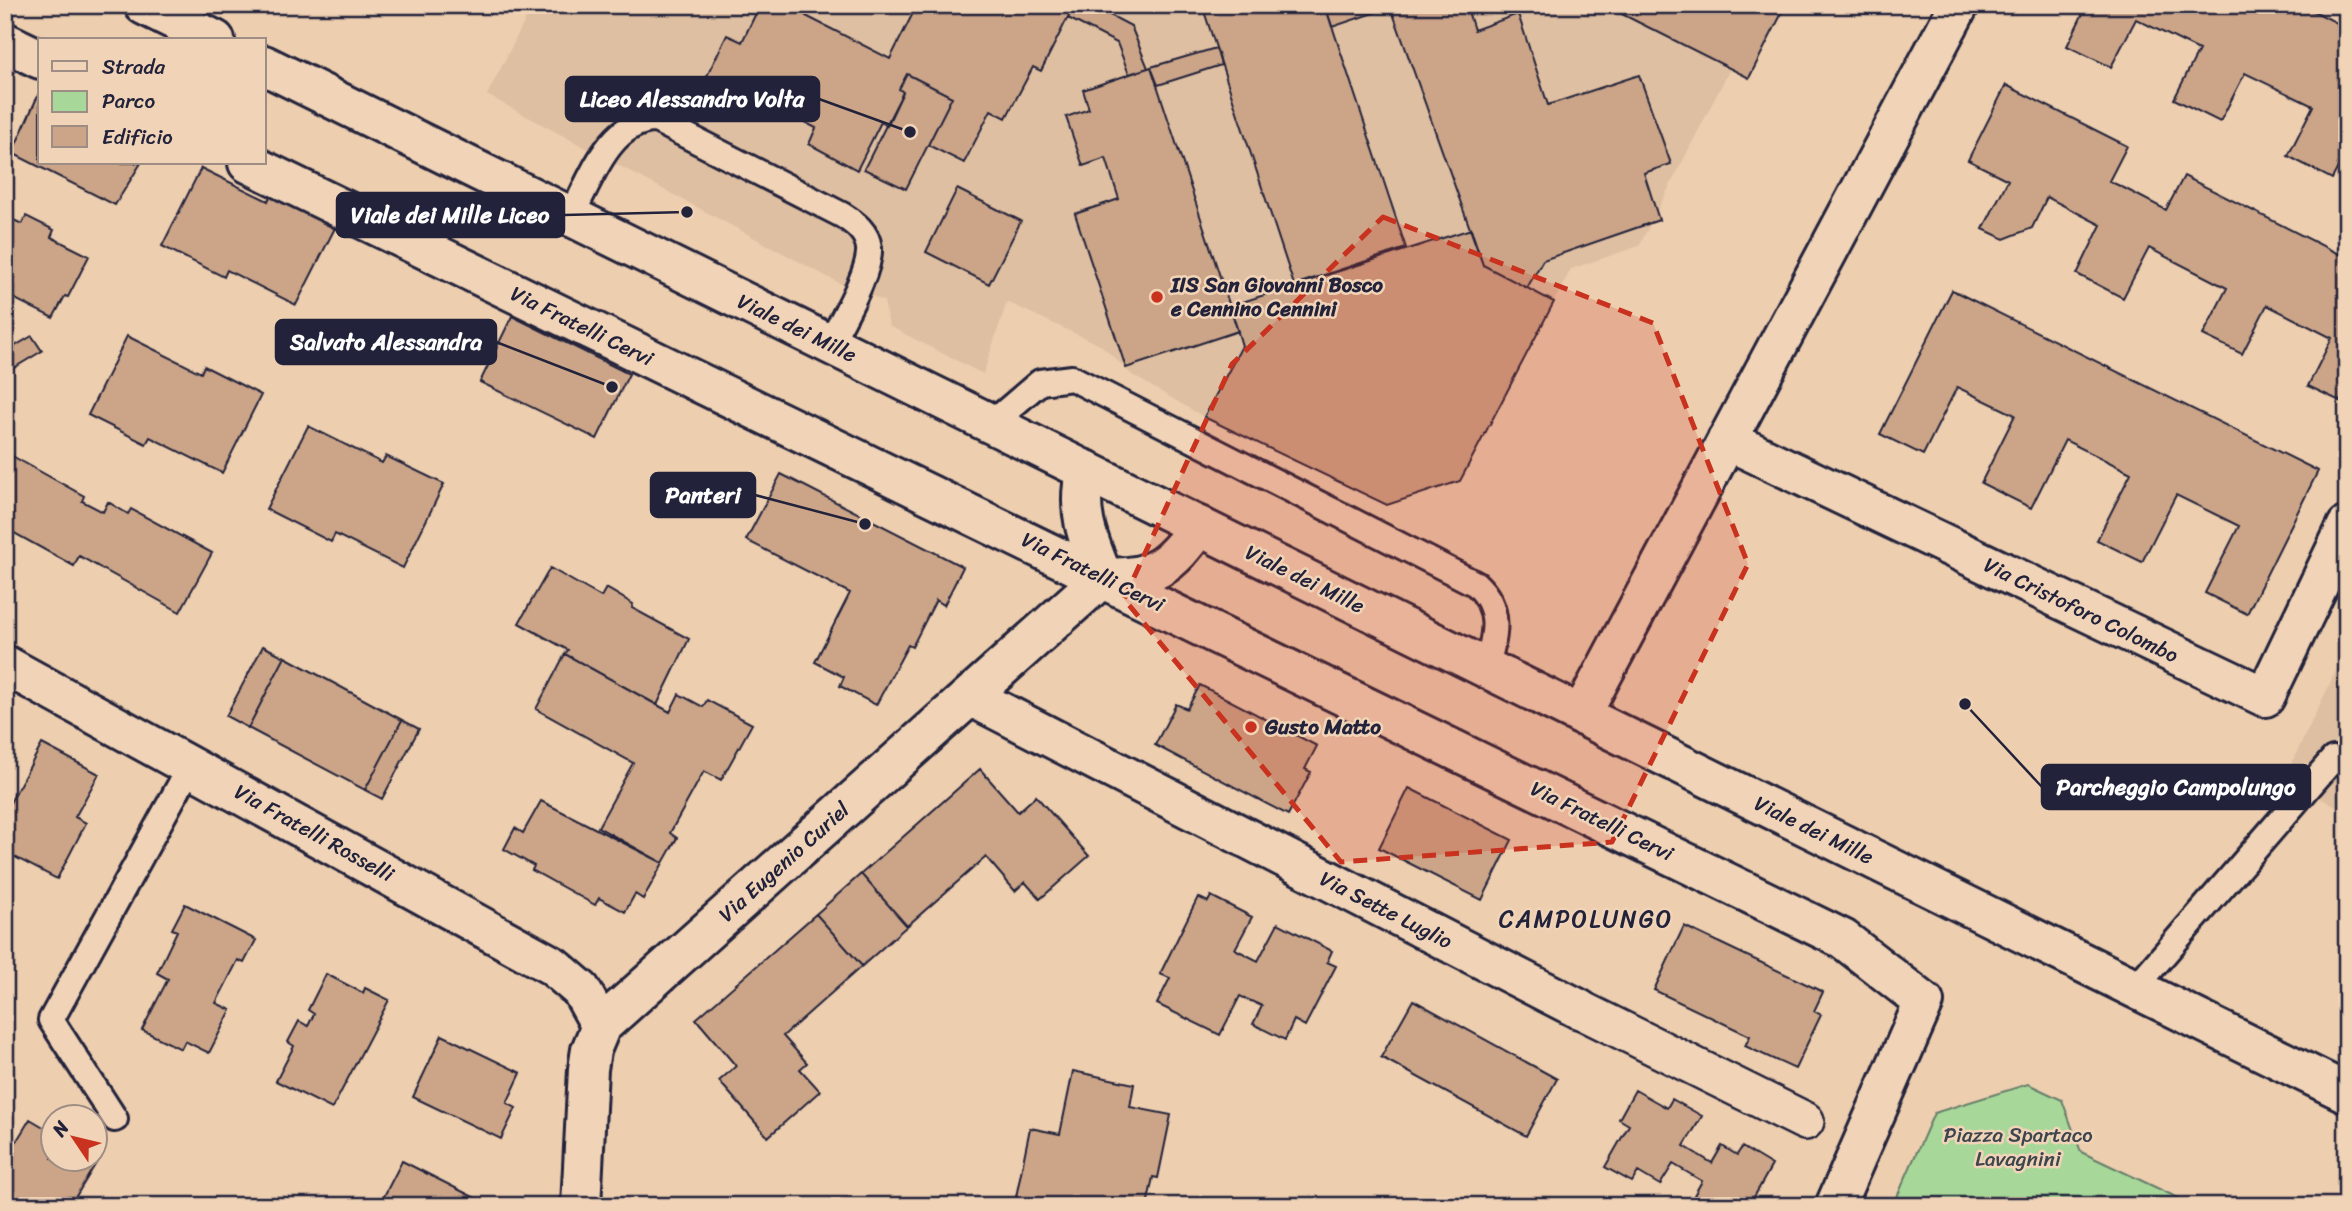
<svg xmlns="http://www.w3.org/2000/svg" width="2352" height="1211" font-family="Sriracha,sans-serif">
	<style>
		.built { fill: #dfbfa1 }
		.green { fill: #a8d899; stroke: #657d6a; stroke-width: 2 }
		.building { fill: #cca588; stroke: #22223b; stroke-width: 2 }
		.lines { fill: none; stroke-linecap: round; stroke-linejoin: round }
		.service-casing { stroke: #22223b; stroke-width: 30 }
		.pedestrian-casing { stroke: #22223b; stroke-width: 42 }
		.minor-casing { stroke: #22223b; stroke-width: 44 }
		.secondary-casing { stroke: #22223b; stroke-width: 44 }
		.service { stroke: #f1d4b7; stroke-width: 24 }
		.pedestrian { stroke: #f1d4b7; stroke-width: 37 }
		.minor { stroke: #f1d4b7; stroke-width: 38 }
		.secondary { stroke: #f1d4b7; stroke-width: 38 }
		.marked { fill: #c8321e; fill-opacity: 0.2; stroke: #c8321e; stroke-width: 5; stroke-dasharray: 14 9; stroke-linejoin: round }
		.poi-dot { fill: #c8321e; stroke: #f1d4b7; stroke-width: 2.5 }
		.labels { text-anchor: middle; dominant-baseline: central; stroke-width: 5; stroke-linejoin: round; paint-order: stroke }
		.poi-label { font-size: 21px; font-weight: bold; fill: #22223b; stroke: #f1d4b7; text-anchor: start }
		.street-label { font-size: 21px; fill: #22223b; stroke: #f1d4b7 }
		.park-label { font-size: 21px; fill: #3d464e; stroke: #f1d4b7 }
		.quarter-label { font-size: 24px; letter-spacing: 2px; fill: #22223b; stroke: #f1d4b7 }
		.leader { fill: none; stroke: #22223b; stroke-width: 2.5 }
		.callout-dot { fill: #22223b; stroke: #f1d4b7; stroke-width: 2.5 }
		.callout { fill: #22223b; stroke: #22223b; stroke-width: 2.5 }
		.callout-label { font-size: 23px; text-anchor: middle; font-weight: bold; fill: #fff }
	</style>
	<rect width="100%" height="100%" fill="#edceaf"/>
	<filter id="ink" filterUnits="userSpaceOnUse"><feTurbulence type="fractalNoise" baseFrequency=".0143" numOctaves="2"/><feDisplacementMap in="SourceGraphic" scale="14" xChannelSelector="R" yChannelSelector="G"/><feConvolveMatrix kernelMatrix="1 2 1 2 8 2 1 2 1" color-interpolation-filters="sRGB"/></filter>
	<g filter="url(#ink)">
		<path class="built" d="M 533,5 L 1786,5 L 1749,78 L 1730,69 L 1639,246 L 1571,269 L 1460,481 L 1387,505 L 1204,417 L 1132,375 L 1102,346 L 1007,302 L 983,374 L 889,326 L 884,301 L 839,283 L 487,95 Z
			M 2347,648 L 2347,811 L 2283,781 Z"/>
		<path class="green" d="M 2028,1084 L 2062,1100 L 2081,1152 L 2195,1206 L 1893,1206 L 1934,1113 Z"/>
		<path class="building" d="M 760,5 L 811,5 L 806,16 L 890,59 L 917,5 L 1074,5 L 1041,71 L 1033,67 L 1006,118 L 991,110 L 964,163 L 928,145 L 952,97 L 907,74 L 899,89 L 903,92 L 887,126 L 881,122 L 857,170 L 809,144 L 816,128 L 781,110 L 776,120 L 703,84 L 727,35 L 742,42 Z
			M 1074,5 L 1091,5 L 1131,26 L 1148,68 L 1129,74 L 1117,43 L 1068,18 Z
			M 1202,5 L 1325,5 L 1406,248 L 1294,285 Z
			M 1325,5 L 1390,5 L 1391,7 L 1332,27 Z
			M 1390,5 L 1466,5 L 1474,30 L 1518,14 L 1548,105 L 1639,75 L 1671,164 L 1644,173 L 1659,220 L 1543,260 L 1527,288 L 1483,265 Z
			M 1604,5 L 1786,5 L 1749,78 Z
			M 2087,5 L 2302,5 L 2347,28 L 2347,60 L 2342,69 L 2347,72 L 2347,150 L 2332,179 L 2288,156 L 2313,106 L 2245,73 L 2220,122 L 2174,99 L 2199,50 L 2136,19 L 2111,67 L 2067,46 Z
			M 1216,48 L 1221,65 L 1158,85 L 1151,67 Z
			M 1151,67 L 1238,331 L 1126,368 L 1075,214 L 1119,199 L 1106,158 L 1083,166 L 1066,117 L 1089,109 L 1083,90 Z
			M 907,74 L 952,97 L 906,189 L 864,169 L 903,92 L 899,89 Z
			M 2006,85 L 2127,146 L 2109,181 L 2122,187 L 2166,210 L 2184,176 L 2347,258 L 2347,392 L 2342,402 L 2308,386 L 2332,338 L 2267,305 L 2242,354 L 2203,335 L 2227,288 L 2149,248 L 2123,298 L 2077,274 L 2101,225 L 2047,197 L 2032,228 L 2004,239 L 1983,229 L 2008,180 L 1968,160 Z
			M 40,91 L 40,163 L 141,163 L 115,205 L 12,153 Z
			M 201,168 L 268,201 L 271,193 L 336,226 L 296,305 L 227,270 L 224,277 L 162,246 Z
			M 957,189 L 1021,221 L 989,284 L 926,252 Z
			M 5,216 L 22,224 L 26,216 L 54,230 L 51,237 L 89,256 L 68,297 L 65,296 L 53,318 L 5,294 Z
			M 1471,229 L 1483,265 L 1554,302 L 1460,481 L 1387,505 L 1204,417 L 1242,346 L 1230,306 Z
			M 1952,290 L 2318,471 L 2247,614 L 2205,593 L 2239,526 L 2176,495 L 2142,562 L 2097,540 L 2131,473 L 2065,440 L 2031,508 L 1981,483 L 2015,415 L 1957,387 L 1923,455 L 1880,434 Z
			M 512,316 L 629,374 L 597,439 L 480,382 Z
			M 32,336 L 42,351 L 12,369 L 5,352 Z
			M 127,336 L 201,373 L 204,366 L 261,395 L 222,473 L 150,437 L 146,444 L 88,415 Z
			M 308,426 L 382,463 L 386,456 L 444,484 L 403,568 L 335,534 L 331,542 L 266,509 Z
			M 5,452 L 84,496 L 82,501 L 103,512 L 108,502 L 128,514 L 131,509 L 212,553 L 180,612 L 79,556 L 74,566 L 5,528 Z
			M 781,474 L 963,567 L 944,605 L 936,600 L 912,647 L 908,645 L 876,705 L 840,686 L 844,677 L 815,662 L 850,593 L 746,540 Z
			M 550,568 L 601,597 L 606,588 L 633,604 L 632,608 L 689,639 L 657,705 L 565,654 L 568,650 L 519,623 Z
			M 263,646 L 285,657 L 248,728 L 226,716 Z
			M 565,654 L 670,712 L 679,694 L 703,707 L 707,700 L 752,724 L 721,780 L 704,771 L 670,833 L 677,838 L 663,863 L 598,827 L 633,763 L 536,709 Z
			M 285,657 L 402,720 L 365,790 L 248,728 Z
			M 1200,685 L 1317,746 L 1305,769 L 1311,772 L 1288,815 L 1155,745 L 1176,704 L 1187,709 Z
			M 402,720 L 419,729 L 382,799 L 365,790 Z
			M 42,744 L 99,774 L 75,817 L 86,823 L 57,879 L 5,852 L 5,812 Z
			M 980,769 L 1018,812 L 1036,796 L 1089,856 L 1040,899 L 1025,882 L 1015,891 L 986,857 L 907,926 L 861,874 Z
			M 1409,788 L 1512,840 L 1482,900 L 1379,848 Z
			M 541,801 L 663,863 L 643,899 L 635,894 L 625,912 L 599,898 L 595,905 L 532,870 L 534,866 L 504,849 L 515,828 L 523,833 Z
			M 861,874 L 907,926 L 862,966 L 816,914 Z
			M 1211,896 L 1252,917 L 1235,949 L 1258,961 L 1278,923 L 1332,951 L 1327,962 L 1336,966 L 1305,1026 L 1294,1020 L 1285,1040 L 1253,1024 L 1262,1006 L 1240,996 L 1220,1035 L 1157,1004 L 1170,978 L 1160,974 L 1198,897 L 1208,902 Z
			M 185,904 L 256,940 L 244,963 L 238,960 L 216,1003 L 231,1010 L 209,1053 L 185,1041 L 181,1049 L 142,1030 L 168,979 L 157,973 L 177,931 L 172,929 Z
			M 816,914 L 862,966 L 783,1036 L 807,1063 L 800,1069 L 820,1091 L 768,1137 L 719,1081 L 736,1066 L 696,1019 Z
			M 1684,926 L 1823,992 L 1814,1011 L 1821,1015 L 1795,1069 L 1745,1046 L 1750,1036 L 1654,990 Z
			M 326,974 L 363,993 L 365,988 L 389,1000 L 332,1109 L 276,1081 L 294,1046 L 288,1042 L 299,1021 L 308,1026 L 314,1014 L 308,1010 Z
			M 1413,1000 L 1557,1079 L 1526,1136 L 1381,1057 Z
			M 442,1035 L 521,1073 L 507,1103 L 516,1108 L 501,1139 L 413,1097 Z
			M 1073,1071 L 1134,1084 L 1130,1107 L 1171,1115 L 1158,1178 L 1153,1177 L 1147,1206 L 1061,1206 L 1016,1197 L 1030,1128 L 1060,1134 Z
			M 1635,1090 L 1667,1108 L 1672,1099 L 1702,1116 L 1684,1146 L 1712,1163 L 1722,1146 L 1737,1155 L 1742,1147 L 1772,1165 L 1749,1206 L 1688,1206 L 1702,1181 L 1673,1164 L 1660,1185 L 1638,1172 L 1632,1182 L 1605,1167 L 1629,1125 L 1619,1119 Z
			M 30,1119 L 52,1132 L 52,1158 L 98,1160 L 70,1206 L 5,1206 L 5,1160 Z
			M 402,1161 L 491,1206 L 379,1206 Z"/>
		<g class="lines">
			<defs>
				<path id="service" d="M 571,216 C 590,182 609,120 656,120 L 842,215 C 855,223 867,232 869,248 C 871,272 841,321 830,344
					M 991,424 L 1040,382 L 1072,378 L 1476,584 C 1503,609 1495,637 1486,668
					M 2135,988 L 2333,759 L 2347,765
					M 115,1119 L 51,1020 L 191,765"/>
				<path id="pedestrian" d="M 1579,1009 L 1805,1121"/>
				<path id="minor" d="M 5,42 L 40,59
					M 248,163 L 1843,939 L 1924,1002 L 1835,1206
					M 1727,440 L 2265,697 L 2347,526
					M 1086,470 C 1075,510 1088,540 1103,577
					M 5,665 L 553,966 L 581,990 L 601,1026
					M 970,696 L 1579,1009
					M 1581,715 L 1959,5
					M 581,1206 L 588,1069 L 591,1050 L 601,1026 L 1103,577 C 1153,581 1171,565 1199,526"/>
				<path id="secondary" d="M 144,5 L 215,40
					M 264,65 L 2347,1093"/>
			</defs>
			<use href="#service" class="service-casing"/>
			<use href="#pedestrian" class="pedestrian-casing"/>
			<use href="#minor" class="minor-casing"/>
			<use href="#secondary" class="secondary-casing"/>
			<use href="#service" class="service"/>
			<use href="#pedestrian" class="pedestrian"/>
			<use href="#minor" class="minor"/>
			<use href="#secondary" class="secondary"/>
		</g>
	</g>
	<path class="marked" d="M 1383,217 L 1653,323 L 1748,564 L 1612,842 L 1341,862 L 1124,599 L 1232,364 Z"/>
	<g class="poi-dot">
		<circle cx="1157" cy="297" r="7"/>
		<circle cx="1251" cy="727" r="7"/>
	</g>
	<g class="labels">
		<g class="poi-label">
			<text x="1171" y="285">IIS San Giovanni Bosco<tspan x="1171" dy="24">e Cennino Cennini</tspan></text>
			<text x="1265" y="727">Gusto Matto</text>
		</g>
		<g class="street-label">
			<text transform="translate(582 326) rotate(26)">Via Fratelli Cervi</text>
			<text transform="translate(797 328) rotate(26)">Viale dei Mille</text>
			<text transform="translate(1093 572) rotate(26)">Via Fratelli Cervi</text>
			<text transform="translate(1305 579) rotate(26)">Viale dei Mille</text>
			<text transform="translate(2081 610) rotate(26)">Via Cristoforo Colombo</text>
			<text transform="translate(1602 821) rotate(26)">Via Fratelli Cervi</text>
			<text transform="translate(1814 830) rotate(26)">Viale dei Mille</text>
			<text transform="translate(314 833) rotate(29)">Via Fratelli Rosselli</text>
			<text transform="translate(784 862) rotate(-42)">Via Eugenio Curiel</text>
			<text transform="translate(1386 910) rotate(27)">Via Sette Luglio</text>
		</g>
		<g class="park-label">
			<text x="2018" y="1135">Piazza Spartaco<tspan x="2018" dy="24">Lavagnini</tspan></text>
		</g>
		<g class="quarter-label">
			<text x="1586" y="919">CAMPOLUNGO</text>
		</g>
	</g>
	<path class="leader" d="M910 132L819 99M687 212L564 215M612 387L496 342M865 524L755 495M1965 704L2042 787"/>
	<g class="callout-dot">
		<circle cx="910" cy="132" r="7"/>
		<circle cx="687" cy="212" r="7"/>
		<circle cx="612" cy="387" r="7"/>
		<circle cx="865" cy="524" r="7"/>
		<circle cx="1965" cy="704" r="7"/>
	</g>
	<g class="callout">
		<rect x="566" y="77" width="253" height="44" rx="7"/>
		<rect x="337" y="193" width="227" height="44" rx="7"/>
		<rect x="276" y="320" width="220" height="44" rx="7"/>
		<rect x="651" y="473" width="104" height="44" rx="7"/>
		<rect x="2042" y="765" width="268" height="44" rx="7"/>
	</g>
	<g class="callout-label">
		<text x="692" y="107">Liceo Alessandro Volta</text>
		<text x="450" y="223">Viale dei Mille Liceo</text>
		<text x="386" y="350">Salvato Alessandra</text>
		<text x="703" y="503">Panteri</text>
		<text x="2176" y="795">Parcheggio Campolungo</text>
	</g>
	<rect width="2352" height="1211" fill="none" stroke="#f1d4b7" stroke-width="28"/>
	<rect x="14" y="14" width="2324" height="1183" fill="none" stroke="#22223b" stroke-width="2.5" filter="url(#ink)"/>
	<rect x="38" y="38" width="228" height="126" fill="#f1d4b7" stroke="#9e8d85" stroke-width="2"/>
	<rect x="52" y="61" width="35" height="10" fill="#f1d4b7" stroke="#9e8d85" stroke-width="2"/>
	<text x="102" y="74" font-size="21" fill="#22223b">Strada</text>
	<rect x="52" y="91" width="35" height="21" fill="#a8d899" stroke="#9e8d85" stroke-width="2"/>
	<text x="102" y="108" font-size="21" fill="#22223b">Parco</text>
	<rect x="52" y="126" width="35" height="21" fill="#cca588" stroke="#9e8d85" stroke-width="2"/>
	<text x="102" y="144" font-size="21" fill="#22223b">Edificio</text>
	<g transform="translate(74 1138) rotate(305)"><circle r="33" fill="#f1d4b7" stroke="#9e8d85" stroke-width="2"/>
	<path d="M0-5L12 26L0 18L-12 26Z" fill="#c8321e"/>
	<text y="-10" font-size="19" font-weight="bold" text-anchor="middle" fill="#22223b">N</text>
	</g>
</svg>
